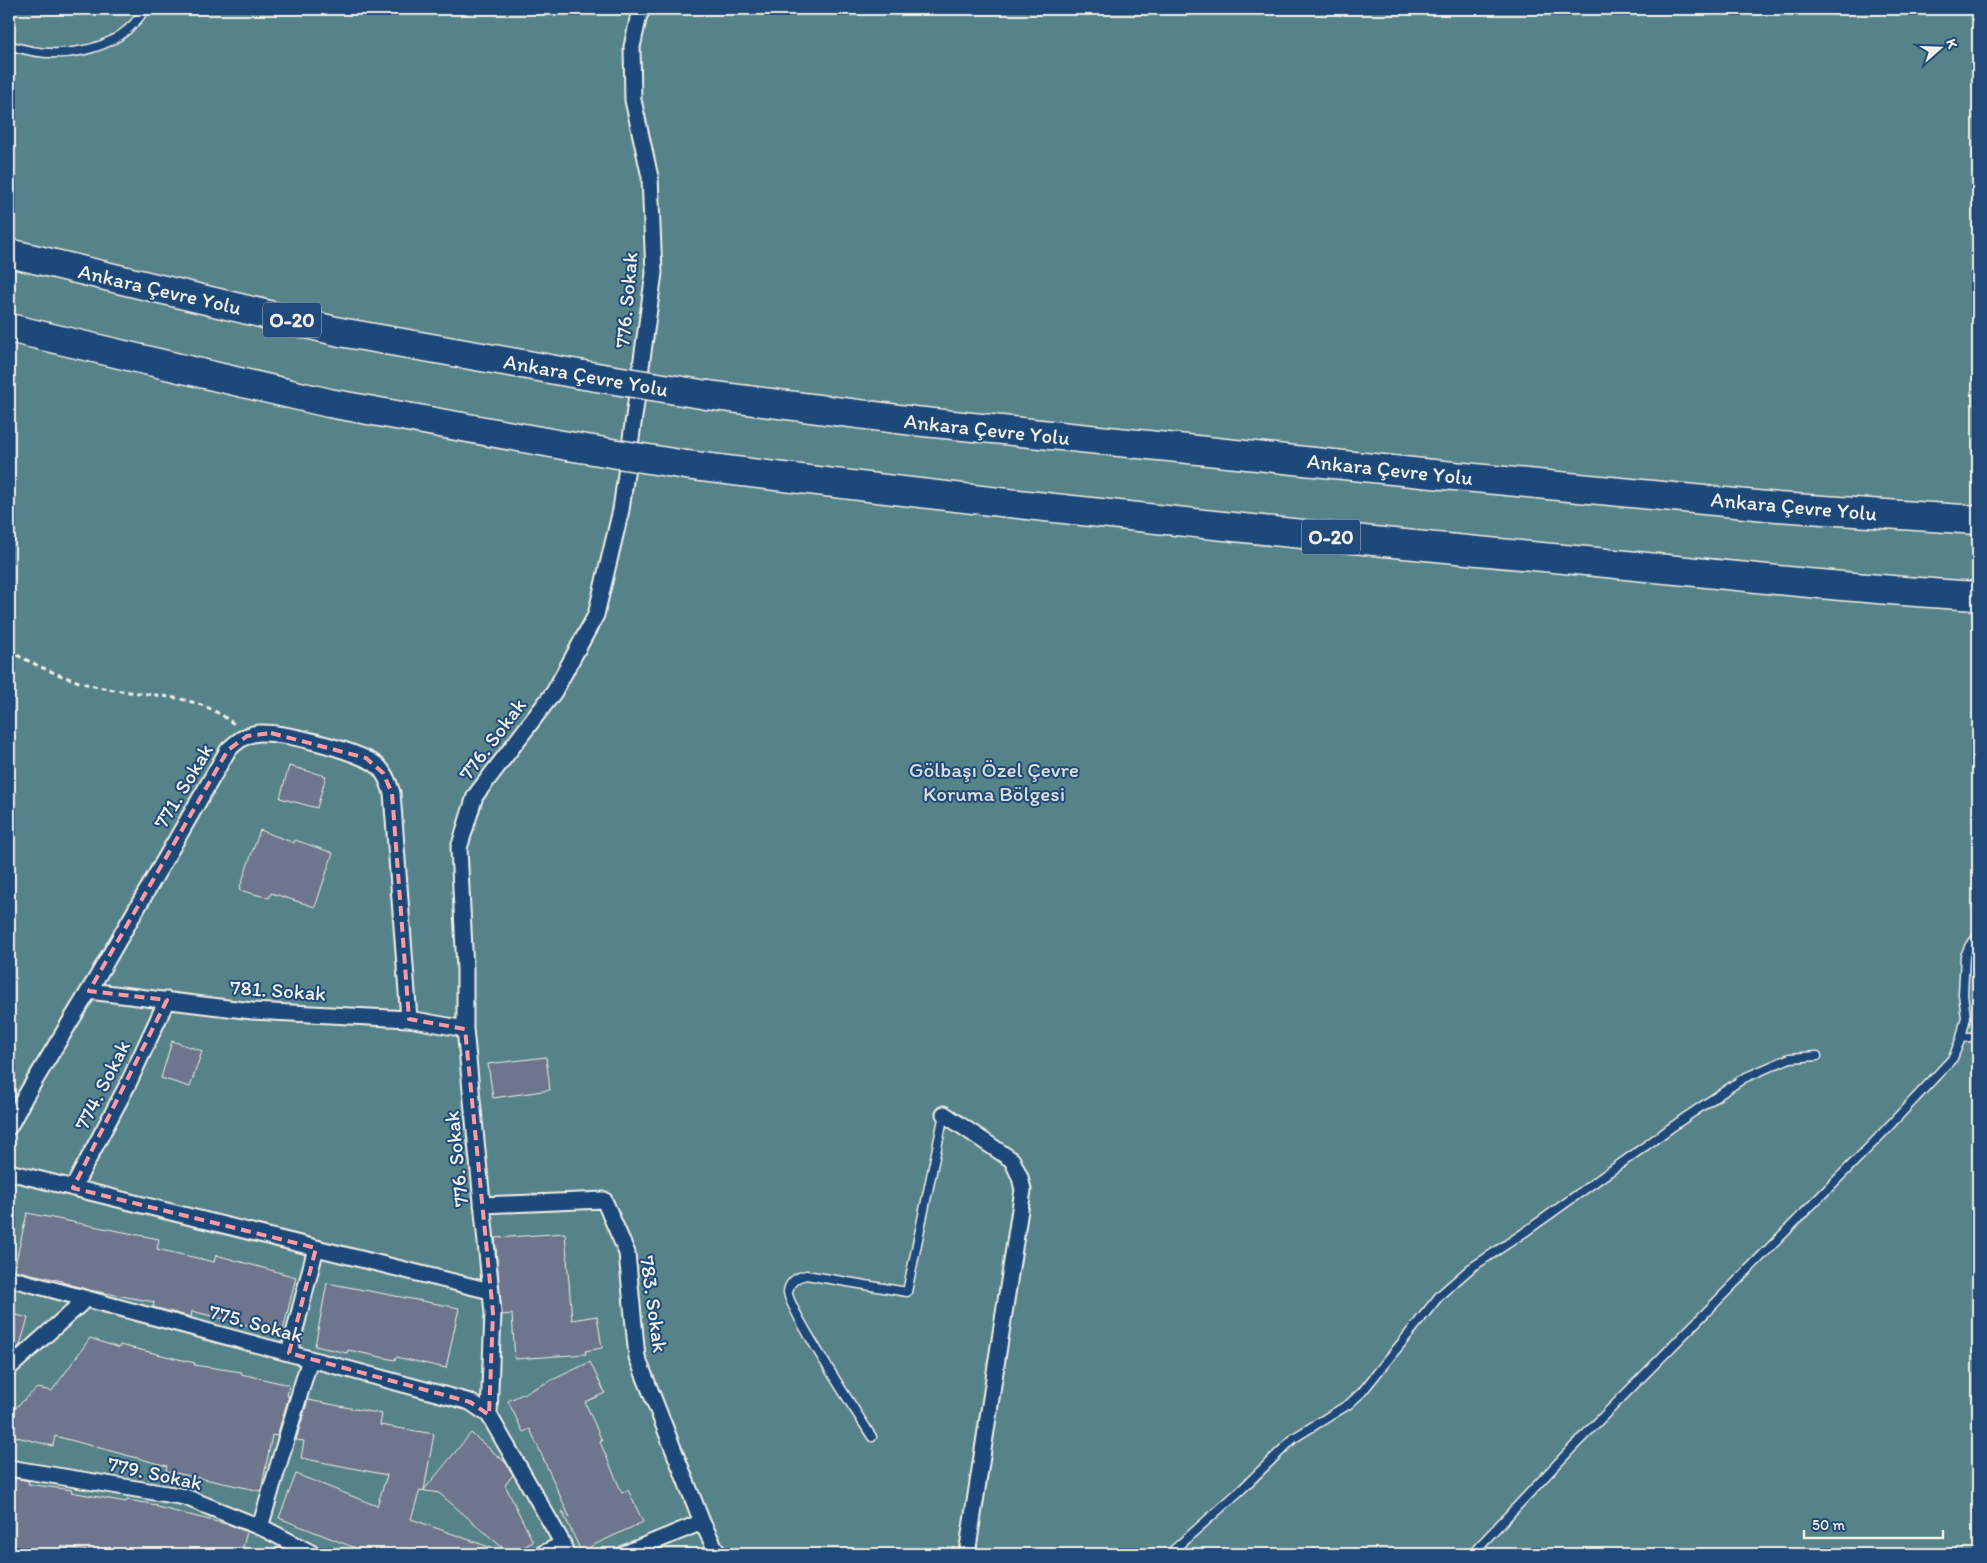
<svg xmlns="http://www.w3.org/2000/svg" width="1987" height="1563" font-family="Itim,sans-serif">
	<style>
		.green { fill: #56828a; stroke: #a5bab9 }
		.building { fill: #6d768d; stroke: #f4f1e8 }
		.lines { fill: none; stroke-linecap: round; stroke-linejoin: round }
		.lane-casing { stroke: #f4f1e8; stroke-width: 11 }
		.street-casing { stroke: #f4f1e8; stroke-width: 19 }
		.highway-casing { stroke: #f4f1e8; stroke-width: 31 }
		.path { stroke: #f4f1e8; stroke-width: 3; stroke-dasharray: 5 4; stroke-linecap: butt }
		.lane { stroke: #1f4a7a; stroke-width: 8 }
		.street { stroke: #1f4a7a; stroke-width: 15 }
		.highway { stroke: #1f4a7a; stroke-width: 28 }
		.highway-bridge-casing { stroke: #f4f1e8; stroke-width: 31; stroke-linecap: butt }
		.highway-bridge { stroke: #1f4a7a; stroke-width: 28 }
		.marked { fill: none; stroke: #ff9aa2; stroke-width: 4; stroke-dasharray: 10 6; stroke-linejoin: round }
		.labels { text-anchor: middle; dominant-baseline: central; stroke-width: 4; stroke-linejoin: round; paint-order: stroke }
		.shield { fill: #1f4a7a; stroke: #b4bfc7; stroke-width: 1 }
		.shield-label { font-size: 20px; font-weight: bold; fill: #f4f1e8 }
		.street-label { font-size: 21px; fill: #f4f1e8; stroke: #1f4a7a }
		.park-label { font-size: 21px; fill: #dce0da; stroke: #1f4a7a }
	</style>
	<rect width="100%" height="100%" fill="#2f537e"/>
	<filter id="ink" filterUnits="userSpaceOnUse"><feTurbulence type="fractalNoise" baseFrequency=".02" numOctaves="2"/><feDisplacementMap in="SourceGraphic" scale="10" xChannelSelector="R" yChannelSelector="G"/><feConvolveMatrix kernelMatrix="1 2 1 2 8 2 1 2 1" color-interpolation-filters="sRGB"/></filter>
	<g filter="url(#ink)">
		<path class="green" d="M 9,9 L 1978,9 L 1978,1554 L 9,1554 Z"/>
		<path class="building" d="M 289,766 L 326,776 L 317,808 L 280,798 Z
			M 260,830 L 294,843 L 295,840 L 333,853 L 315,907 L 271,893 L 269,898 L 239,890 Z
			M 172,1041 L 202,1051 L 190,1087 L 161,1078 Z
			M 546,1057 L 550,1090 L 493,1098 L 488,1064 Z
			M 27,1213 L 159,1239 L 157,1249 L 214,1262 L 216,1255 L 296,1277 L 282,1334 L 192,1311 L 191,1317 L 153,1307 L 154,1302 L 89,1290 L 62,1282 L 62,1281 L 14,1270 Z
			M 565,1233 L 572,1320 L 597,1316 L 602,1348 L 585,1351 L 586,1354 L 515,1359 L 512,1314 L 502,1315 L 495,1238 Z
			M 327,1283 L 459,1308 L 446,1368 L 396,1357 L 395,1360 L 348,1350 L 347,1353 L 315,1346 Z
			M 9,1313 L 28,1318 L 20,1345 L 9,1356 Z
			M 90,1338 L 119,1348 L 120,1345 L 195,1363 L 194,1365 L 242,1372 L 241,1374 L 289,1385 L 287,1396 L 289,1396 L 277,1436 L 272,1435 L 261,1491 L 166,1471 L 167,1466 L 55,1436 L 53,1446 L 9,1435 L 9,1414 L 37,1388 L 52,1391 Z
			M 590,1362 L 605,1393 L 585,1402 L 602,1441 L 600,1442 L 622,1493 L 628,1490 L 643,1522 L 581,1551 L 562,1511 L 570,1518 L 530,1429 L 523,1432 L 508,1401 Z
			M 308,1400 L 382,1414 L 380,1425 L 434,1434 L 424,1490 L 471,1433 L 506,1463 L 513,1475 L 505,1485 L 533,1542 L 510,1554 L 439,1493 L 420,1490 L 411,1519 L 503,1552 L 502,1554 L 362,1554 L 363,1551 L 279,1518 L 296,1474 L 377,1506 L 387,1475 L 301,1458 L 304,1441 L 296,1440 Z
			M 9,1477 L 29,1481 L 28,1484 L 72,1490 L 71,1492 L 126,1502 L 127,1500 L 157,1505 L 157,1507 L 230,1525 L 247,1532 L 241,1554 L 104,1554 L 62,1546 L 60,1554 L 29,1554 L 9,1549 Z"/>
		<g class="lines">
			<defs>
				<path id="lane" d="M 9,45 C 55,61 117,55 145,9
					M 1961,1038 L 1978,1036
					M 872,1437 C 859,1416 787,1307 788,1292 C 789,1282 797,1277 806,1275 L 907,1292 L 944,1114
					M 1169,1554 L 1242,1489 L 1294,1438 L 1349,1404 L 1362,1392 L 1440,1295 L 1471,1268 L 1525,1232 L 1686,1117 L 1744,1078 L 1790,1058 L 1817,1056
					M 1472,1554 L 1574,1446 L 1876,1140 L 1953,1058 L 1961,1038 L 1966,1017 L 1963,994 L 1965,956 L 1970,945 L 1978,937"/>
				<path id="street" d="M 89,991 L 252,1011 L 409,1019 L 465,1029
					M 944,1114 L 1012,1160 L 1020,1177 L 1023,1190 L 967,1554
					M 9,1127 L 26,1095 L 96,979 L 228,750 C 235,743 244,736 253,734 C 274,728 362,752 378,766 C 385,773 389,783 392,793 L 409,1019
					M 9,1172 L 490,1291
					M 73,1188 L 128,1084 L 167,1000
					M 482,1205 L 604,1200 L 627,1253 L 637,1357 L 702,1522 L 718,1554
					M 9,1278 L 470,1402 L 489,1415
					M 289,1353 L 316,1248
					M 9,1368 L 86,1299
					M 9,1468 L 185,1497 L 267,1530 L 313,1554
					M 260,1527 L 310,1359
					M 542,1554 L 563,1544
					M 566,1554 L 563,1544 L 489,1415 L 493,1313 L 465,1029 L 465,970 L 459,848 L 475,796 L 554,692 L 596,615 L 621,510 L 654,273 L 650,177 L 633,100 L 632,47 L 639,15 L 643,9
					M 624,1554 L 702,1522"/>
				<path id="highway" d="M 9,253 L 340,332 L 578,374
					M 9,328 L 329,403 L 568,446
					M 707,395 L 914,421 L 1412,472 L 1777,507 L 1978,520
					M 686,465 C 982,502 1278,533 1575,560 C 1709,573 1843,588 1978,596"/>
			</defs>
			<use href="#lane" class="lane-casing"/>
			<use href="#street" class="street-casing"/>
			<use href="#highway" class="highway-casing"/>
			<path class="path" d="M 9,651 C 36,665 64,679 94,686 C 142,698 195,689 236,726"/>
			<use href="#lane" class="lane"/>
			<use href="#street" class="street"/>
			<use href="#highway" class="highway"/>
			<defs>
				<path id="highway-bridge" d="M 578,374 L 707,395
					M 568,446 L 686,465"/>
			</defs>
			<use href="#highway-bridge" class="highway-bridge-casing"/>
			<use href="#highway-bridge" class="highway-bridge"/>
		</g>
	</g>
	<path class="marked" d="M 271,733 L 366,758 L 383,773 L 392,793 L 409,1019 L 465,1029 L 493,1313 L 489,1415 L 470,1402 L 289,1353 L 316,1248 L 73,1188 L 167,1000 L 89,991 L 228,750 L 247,736 Z"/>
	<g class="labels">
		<g class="shield">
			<rect x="263" y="302.5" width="58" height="35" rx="4"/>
			<rect x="1302" y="519.5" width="58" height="35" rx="4"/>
		</g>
		<g class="shield-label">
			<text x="292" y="320">O-20</text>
			<text x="1331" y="537">O-20</text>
		</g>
		<g class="street-label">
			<text transform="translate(160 289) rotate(13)">Ankara Çevre Yolu</text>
			<text transform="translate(626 300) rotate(-85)">776. Sokak</text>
			<text transform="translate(586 375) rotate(10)">Ankara Çevre Yolu</text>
			<text transform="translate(987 429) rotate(6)">Ankara Çevre Yolu</text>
			<text transform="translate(1390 469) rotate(6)">Ankara Çevre Yolu</text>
			<text transform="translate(1794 506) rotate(5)">Ankara Çevre Yolu</text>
			<text transform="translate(492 739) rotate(-53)">776. Sokak</text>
			<text transform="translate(183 786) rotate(-59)">771. Sokak</text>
			<text transform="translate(278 990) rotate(4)">781. Sokak</text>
			<text transform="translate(102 1085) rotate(-63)">774. Sokak</text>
			<text transform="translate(456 1159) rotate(-96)">776. Sokak</text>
			<text transform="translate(654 1304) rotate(82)">783. Sokak</text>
			<text transform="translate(256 1323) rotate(15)">775. Sokak</text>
			<text transform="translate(155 1473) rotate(12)">779. Sokak</text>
		</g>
		<g class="park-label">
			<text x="994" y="769">Gölbaşı Özel Çevre<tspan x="994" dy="24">Koruma Bölgesi</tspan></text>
		</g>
	</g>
	<rect width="1987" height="1563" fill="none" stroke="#1f4a7a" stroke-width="30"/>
	<rect x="15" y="15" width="1957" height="1533" fill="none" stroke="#f4f1e8" stroke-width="2" filter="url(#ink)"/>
	<g transform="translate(1940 48) rotate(70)" stroke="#1f4a7a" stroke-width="4" paint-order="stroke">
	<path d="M0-4L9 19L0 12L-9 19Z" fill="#f4f1e8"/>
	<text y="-8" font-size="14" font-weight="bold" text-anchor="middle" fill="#f4f1e8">K</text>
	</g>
	<path d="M1804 1530v8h139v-8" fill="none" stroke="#f4f1e8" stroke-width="2.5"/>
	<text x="1812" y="1530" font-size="15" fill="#f4f1e8" stroke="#1f4a7a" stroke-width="4" paint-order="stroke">50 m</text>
</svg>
